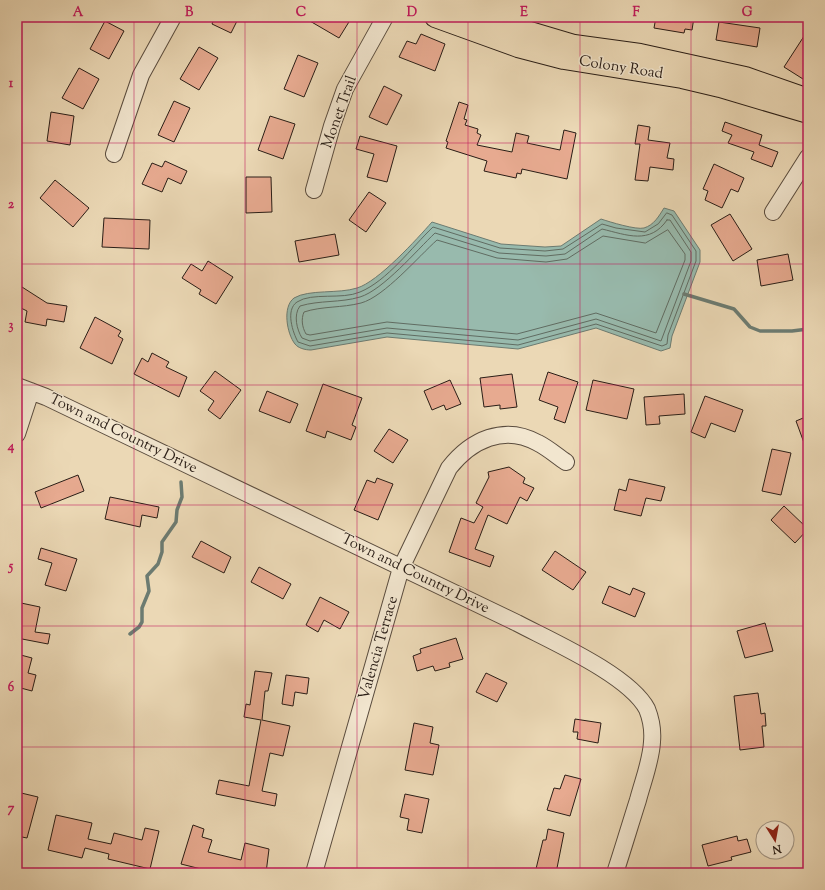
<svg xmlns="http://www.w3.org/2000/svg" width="825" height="890" font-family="'Sorts Mill Goudy',serif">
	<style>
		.water { fill: #98baad; stroke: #6c7b71 }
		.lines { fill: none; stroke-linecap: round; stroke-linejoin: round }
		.shore { stroke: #606c62; stroke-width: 1 }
		.stream { stroke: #6c7b71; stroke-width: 3.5 }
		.building { fill: #e7aa90; stroke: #291d16 }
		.minor-casing { stroke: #5a4c3e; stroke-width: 18 }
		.major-casing { stroke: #291d16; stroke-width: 22 }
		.minor { stroke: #f2e6cf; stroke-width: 16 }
		.major { stroke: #ebd8b5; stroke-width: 20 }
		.grid { fill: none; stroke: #c2185b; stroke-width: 1; stroke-opacity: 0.55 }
		.labels { text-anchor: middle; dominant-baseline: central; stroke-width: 3; stroke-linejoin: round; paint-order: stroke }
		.street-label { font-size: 15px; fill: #291d16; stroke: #f2e6cf }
		.neatline { fill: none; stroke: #c2185b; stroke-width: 1.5 }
		.grid-label { font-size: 13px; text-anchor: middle; font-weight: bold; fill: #c2185b }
	</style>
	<rect width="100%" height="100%" fill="#ebd8b5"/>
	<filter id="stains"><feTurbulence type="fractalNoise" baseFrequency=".005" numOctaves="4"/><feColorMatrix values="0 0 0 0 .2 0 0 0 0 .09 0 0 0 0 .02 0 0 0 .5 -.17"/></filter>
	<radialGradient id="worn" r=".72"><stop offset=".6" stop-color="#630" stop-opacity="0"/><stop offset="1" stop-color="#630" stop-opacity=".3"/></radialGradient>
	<path class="water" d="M 664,208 L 674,211 L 700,250 L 700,262 L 672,336 L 670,348 L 661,351 L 596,328 L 518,349 L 387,337 L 311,350 C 305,350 298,348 295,344 C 287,334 282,307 294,298 C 309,289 339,294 357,288 C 378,282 417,239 432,222 L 501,244 L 545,247 L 561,246 L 601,219 C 610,222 636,230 644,228 C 654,225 659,216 664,208 Z"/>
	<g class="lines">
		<path class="shore" d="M 667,213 L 672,215 L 696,251 L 696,261 L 668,335 L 667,344 L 662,346 L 596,324 L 518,345 L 387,333 L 310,346 L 298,342 C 293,333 285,310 297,302 C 312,292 342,300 360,292 C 387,281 412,247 433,227 L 500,248 L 545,251 L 563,249 L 602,224 L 616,228 L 645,232 L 658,224 Z
			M 667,220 L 670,220 L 691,252 L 691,261 L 661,341 L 596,319 L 518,340 L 387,328 L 310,341 L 302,338 C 297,330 293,315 300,306 C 320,300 340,303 360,297 C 383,290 417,250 435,233 L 499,253 L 546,256 L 565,254 L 602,229 C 627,235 650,245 667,220 Z
			M 668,230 L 685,254 L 685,260 L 656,333 L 596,313 L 517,334 L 387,322 L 310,335 L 306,334 C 302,327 301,319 304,312 C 322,306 342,308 361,303 C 384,297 419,256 437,240 L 497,258 L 546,262 L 567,259 L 603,236 L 645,243 Z"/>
		<path class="stream" d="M 684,294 L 734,309 L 750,327 L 760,331 L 792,331 L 808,329
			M 130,634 L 139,627 L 142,622 L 142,608 L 149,591 L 147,576 L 158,564 L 162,552 L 162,542 L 176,522 L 177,510 L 182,497 L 181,482"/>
	</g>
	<path class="building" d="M 215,17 L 239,17 L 231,33 L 212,24 Z
		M 303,17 L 352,17 L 339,38 Z
		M 656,17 L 694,17 L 692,30 L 685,29 L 684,33 L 654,28 Z
		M 105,21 L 124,31 L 109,59 L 90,49 Z
		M 719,22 L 760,28 L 757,47 L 716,40 Z
		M 808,30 L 808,72 L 803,79 L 784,67 Z
		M 421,34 L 445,44 L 435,71 L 399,57 L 407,41 L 416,44 Z
		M 199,47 L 218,58 L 199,90 L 180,79 Z
		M 298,55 L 318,63 L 304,97 L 284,89 Z
		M 79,68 L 99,79 L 83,109 L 62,98 Z
		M 384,86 L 402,95 L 387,125 L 369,117 Z
		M 174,101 L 190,108 L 174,142 L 158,135 Z
		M 459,102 L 468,105 L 464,119 L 467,120 L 465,125 L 478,129 L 477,133 L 481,135 L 477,145 L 512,152 L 516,133 L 529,136 L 527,143 L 560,150 L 564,130 L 576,133 L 567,179 L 522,169 L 521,174 L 517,173 L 516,178 L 484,171 L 487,161 L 446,148 L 448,142 L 446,141 Z
		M 51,112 L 74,116 L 70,145 L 47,141 Z
		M 270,116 L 295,124 L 283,159 L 258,150 Z
		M 725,122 L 762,135 L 759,145 L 778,152 L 772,167 L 751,159 L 754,152 L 728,143 L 732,135 L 722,131 Z
		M 638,125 L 650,127 L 648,140 L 670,143 L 667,158 L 674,159 L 673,170 L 650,167 L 648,181 L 635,180 L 640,144 L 635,144 Z
		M 360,136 L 397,146 L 387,182 L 367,177 L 374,154 L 356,149 Z
		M 165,161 L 187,171 L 181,184 L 168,178 L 162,192 L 142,184 L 152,163 L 162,167 Z
		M 714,164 L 744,178 L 738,192 L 731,189 L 722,208 L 705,200 L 708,191 L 703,189 Z
		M 246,177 L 271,177 L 272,212 L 246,213 Z
		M 55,180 L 89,208 L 73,227 L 40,198 Z
		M 369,192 L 386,203 L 366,232 L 349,220 Z
		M 730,214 L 752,249 L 733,261 L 711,225 Z
		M 104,218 L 150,220 L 149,249 L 102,247 Z
		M 335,234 L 339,255 L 299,262 L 295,241 Z
		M 788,254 L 793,280 L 761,286 L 757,260 Z
		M 208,261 L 233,277 L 216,304 L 199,294 L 201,290 L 182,278 L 191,264 L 202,271 Z
		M 22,287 L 47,303 L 67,306 L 64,322 L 47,319 L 46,326 L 25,322 L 27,311 L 17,306 L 17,296 Z
		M 95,317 L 121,331 L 118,336 L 123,339 L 112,364 L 80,348 Z
		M 152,353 L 169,362 L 166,367 L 187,377 L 179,397 L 134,374 L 142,358 L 148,362 Z
		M 215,371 L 241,390 L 220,419 L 208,410 L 214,401 L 200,391 Z
		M 548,372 L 578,382 L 565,423 L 554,419 L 558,407 L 539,400 Z
		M 512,374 L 517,407 L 500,409 L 500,405 L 484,407 L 480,378 Z
		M 450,380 L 461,404 L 446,410 L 444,405 L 432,410 L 424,391 Z
		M 593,380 L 634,389 L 627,419 L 586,410 Z
		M 323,384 L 362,398 L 352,425 L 356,427 L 351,440 L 327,431 L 325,438 L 306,431 Z
		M 267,391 L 298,404 L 290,423 L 259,411 Z
		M 684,394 L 685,414 L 659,416 L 660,424 L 646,425 L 644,397 Z
		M 705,396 L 743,410 L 735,432 L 711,423 L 705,438 L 691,432 Z
		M 808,416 L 808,451 L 807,451 L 796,421 Z
		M 389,429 L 408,440 L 393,463 L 374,451 Z
		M 772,449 L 791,453 L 781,495 L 762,491 Z
		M 509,467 L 525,478 L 523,483 L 534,488 L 527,501 L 520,497 L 507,524 L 488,515 L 475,549 L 494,556 L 490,567 L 449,552 L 461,518 L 474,523 L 483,507 L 476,503 L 489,477 L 488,472 Z
		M 78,475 L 84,491 L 41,508 L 35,492 Z
		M 377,478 L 393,484 L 378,520 L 354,510 L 367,480 L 375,483 Z
		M 629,479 L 665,487 L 661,501 L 646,498 L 641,516 L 614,510 L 619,489 L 626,491 Z
		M 110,497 L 159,507 L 157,518 L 142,515 L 140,527 L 105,519 Z
		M 784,506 L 808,529 L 795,543 L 771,520 Z
		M 201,541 L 231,557 L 224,573 L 192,557 Z
		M 41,548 L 77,559 L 66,591 L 45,585 L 52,563 L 38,559 Z
		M 555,551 L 586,572 L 573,590 L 542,570 Z
		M 259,567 L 291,584 L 283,599 L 251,582 Z
		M 609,586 L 630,595 L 633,588 L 645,593 L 635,617 L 602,603 Z
		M 320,597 L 349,612 L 340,629 L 324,620 L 318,632 L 306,625 Z
		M 21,603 L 40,607 L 35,632 L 50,634 L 48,644 L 17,638 L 17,622 Z
		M 765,623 L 773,651 L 745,658 L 737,631 Z
		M 456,638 L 463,659 L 449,663 L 450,667 L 435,671 L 433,666 L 417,671 L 413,656 L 421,653 L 420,649 Z
		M 17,654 L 32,658 L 28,673 L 36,675 L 32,691 L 17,687 Z
		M 255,671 L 272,673 L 268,691 L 265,691 L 262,720 L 290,726 L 283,756 L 270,753 L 262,791 L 277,794 L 275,806 L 216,794 L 219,780 L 249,786 L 261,720 L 244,717 L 246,704 L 250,705 Z
		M 486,673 L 507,683 L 497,702 L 476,692 Z
		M 286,675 L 309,678 L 307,694 L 295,692 L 293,706 L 282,704 Z
		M 758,693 L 761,714 L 765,713 L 766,726 L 762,726 L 764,747 L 740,750 L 734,696 Z
		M 575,719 L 601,723 L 598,743 L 577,739 L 578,732 L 573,732 Z
		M 414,723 L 433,727 L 430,743 L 439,745 L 433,775 L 405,770 Z
		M 565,775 L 581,779 L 570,816 L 547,810 L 554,788 L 560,789 Z
		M 17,792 L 38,797 L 27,838 L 17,836 Z
		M 405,794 L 429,799 L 422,833 L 407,830 L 409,819 L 400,817 Z
		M 56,815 L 92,823 L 88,839 L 111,844 L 114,833 L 142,840 L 145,828 L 159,831 L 150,869 L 108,859 L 109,854 L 85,848 L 82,858 L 48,850 Z
		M 193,825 L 204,829 L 202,837 L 212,840 L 208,852 L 241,860 L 245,843 L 269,849 L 266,873 L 217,873 L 181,864 Z
		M 548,829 L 564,833 L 556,873 L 535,873 L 543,840 L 546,840 Z
		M 737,836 L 738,841 L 747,839 L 751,852 L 731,857 L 732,860 L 708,866 L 702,845 Z"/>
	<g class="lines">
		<defs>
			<path id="minor" d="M 114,154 L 141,75 L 173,17
				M 314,190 L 332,126 L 345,89 L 385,17
				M 773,212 L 808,157
				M 17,386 L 46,397 L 517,623 C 551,641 629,675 647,709 C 651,719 653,731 652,742 C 651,761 643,781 638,800 C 630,825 623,849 615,873
				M 17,434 L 31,391
				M 314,873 L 401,568 L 449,468 C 471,440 504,424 538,443 C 548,448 557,456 566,462"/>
			<path id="major" d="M 435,17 L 518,47 L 564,59 L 682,78 L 720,87 L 808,113
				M 479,17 L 574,45 L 640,54 L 745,77 L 808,99"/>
		</defs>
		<use href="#minor" class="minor-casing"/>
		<use href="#major" class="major-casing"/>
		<use href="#minor" class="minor"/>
		<use href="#major" class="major"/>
	</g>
	<path class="grid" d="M 134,17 L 134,873M 245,17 L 245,873M 357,17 L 357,873M 468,17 L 468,873M 580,17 L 580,873M 691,17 L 691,873M 17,143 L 808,143M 17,264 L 808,264M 17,385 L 808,385M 17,505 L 808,505M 17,626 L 808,626M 17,747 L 808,747"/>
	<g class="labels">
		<g class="street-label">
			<text transform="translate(621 68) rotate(9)">Colony Road</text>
			<text transform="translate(340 112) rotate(-70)">Monet Trail</text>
			<text transform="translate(123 434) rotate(26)">Town and Country Drive</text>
			<text transform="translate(415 574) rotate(26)">Town and Country Drive</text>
			<text transform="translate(379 648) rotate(-74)">Valencia Terrace</text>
		</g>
	</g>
	<rect width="825" height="890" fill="none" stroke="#ebd8b5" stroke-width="44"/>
	<g transform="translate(775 840) rotate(169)"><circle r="19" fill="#f2e6cf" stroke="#a29685"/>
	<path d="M0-3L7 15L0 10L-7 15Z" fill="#8f2418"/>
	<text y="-6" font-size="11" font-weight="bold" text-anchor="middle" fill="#291d16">N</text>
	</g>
	<rect x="22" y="22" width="781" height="846" class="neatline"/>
	<g class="grid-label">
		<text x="78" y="16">A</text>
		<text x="189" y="16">B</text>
		<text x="301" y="16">C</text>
		<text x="412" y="16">D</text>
		<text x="524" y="16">E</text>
		<text x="636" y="16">F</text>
		<text x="747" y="16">G</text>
		<text x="11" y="87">1</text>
		<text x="11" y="208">2</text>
		<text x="11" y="329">3</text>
		<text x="11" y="450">4</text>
		<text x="11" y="570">5</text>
		<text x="11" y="691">6</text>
		<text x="11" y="812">7</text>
	</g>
	<rect width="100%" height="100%" filter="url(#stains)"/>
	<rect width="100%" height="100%" fill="url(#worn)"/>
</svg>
